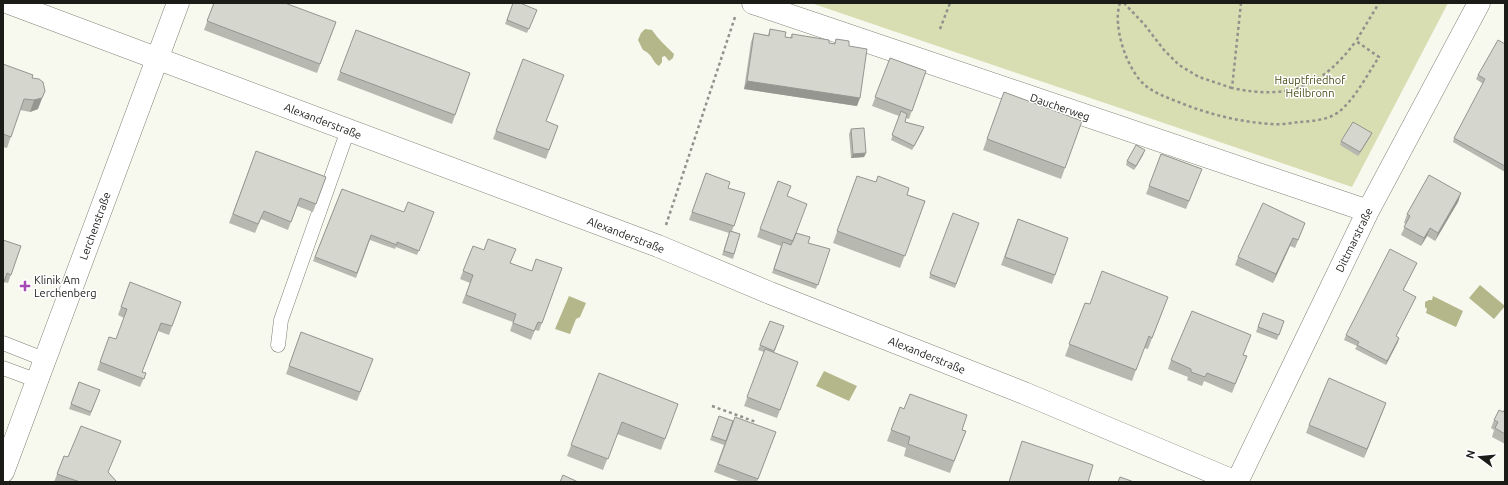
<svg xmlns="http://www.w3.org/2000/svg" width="1508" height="485" font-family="Ubuntu,sans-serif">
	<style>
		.green { fill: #d9ddb2 }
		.water { fill: #b3b789 }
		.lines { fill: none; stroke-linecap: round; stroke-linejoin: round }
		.service-casing { stroke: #808178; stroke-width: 15 }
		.minor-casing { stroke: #808178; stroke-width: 23 }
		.path { stroke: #91928b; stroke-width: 2.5; stroke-dasharray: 3 3; stroke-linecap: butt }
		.service { stroke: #fff; stroke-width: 14 }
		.minor { stroke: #fff; stroke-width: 22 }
		.wall { fill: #b7b8b0 }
		.shaded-wall { fill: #959690 }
		.building { fill: #d5d6cd; stroke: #959690 }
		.poi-dot { fill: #a54ab4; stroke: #fff; stroke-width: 1.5 }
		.labels { text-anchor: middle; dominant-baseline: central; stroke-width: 3; stroke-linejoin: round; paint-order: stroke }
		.park-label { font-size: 11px; fill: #4c4e19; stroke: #fff }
		.street-label { font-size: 11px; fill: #1b1c18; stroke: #fff }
		.poi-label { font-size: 11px; fill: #1b1c18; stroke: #fff; text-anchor: start }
	</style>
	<rect width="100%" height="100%" fill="#f7f8ee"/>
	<path class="green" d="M 811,3 L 1448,3 L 1352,187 Z"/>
	<path class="water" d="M 645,29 L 652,30 C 658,39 666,46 674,54 L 673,58 L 669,61 L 665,56 L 662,57 L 662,62 L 659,66 C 652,62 653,54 643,50 L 638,40 L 641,33 Z
		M 1480,285 L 1505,306 L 1494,319 L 1469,298 Z
		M 569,296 L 586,303 L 580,317 L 576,319 L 570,334 L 555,329 Z
		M 1433,296 L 1463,311 L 1456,327 L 1426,313 L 1427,309 L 1425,307 L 1425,302 L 1429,300 L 1432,300 Z
		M 824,371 L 857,386 L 849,401 L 816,386 Z"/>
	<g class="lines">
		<defs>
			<path id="service" d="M 3,343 L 46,360
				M 278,345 L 281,320 L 348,130
				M 3,368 L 38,381"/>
			<path id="minor" d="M 9,3 L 658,246 L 770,293 L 1024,393 L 1236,482
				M 753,3 L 1368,211
				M 3,472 L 178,3
				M 1237,482 L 1368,211 L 1479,3"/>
		</defs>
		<use href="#service" class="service-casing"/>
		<use href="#minor" class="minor-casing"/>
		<path class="path" d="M 1120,3 C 1112,26 1127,71 1146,86 C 1155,93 1165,97 1176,101 C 1207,114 1239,122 1272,124 C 1281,125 1291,123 1299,122 C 1313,121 1329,120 1340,111 C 1356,97 1367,75 1379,57 L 1356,41 L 1379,3
			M 1124,3 L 1144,24 L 1164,50 L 1179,65 L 1199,77 L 1232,88
			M 1241,3 L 1232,88 C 1288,100 1322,87 1356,41
			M 940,29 L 950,3
			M 666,225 L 735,17
			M 712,406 L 756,422"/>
		<use href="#service" class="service"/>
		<use href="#minor" class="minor"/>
	</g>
	<path class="wall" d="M 214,3 L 336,22 L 317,73 L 204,30 Z
		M 513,3 L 537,10 L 527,33 L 505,24 Z
		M 770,29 L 785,37 L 790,38 L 792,34 L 834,44 L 836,39 L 849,46 L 857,106 L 744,89 L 751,42 L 754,33 L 768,35 Z
		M 356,30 L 470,73 L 452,124 L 337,80 Z
		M 1505,44 L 1505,172 L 1453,142 L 1454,138 L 1483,84 L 1476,79 L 1478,75 Z
		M 890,58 L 926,71 L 909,119 L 906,118 L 905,122 L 924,127 L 922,132 L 912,150 L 891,140 L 899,116 L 872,106 Z
		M 523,59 L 546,121 L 558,126 L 546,159 L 493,139 Z
		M 3,64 L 32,78 L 38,109 L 30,112 L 20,110 L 7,148 L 3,147 Z
		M 1004,92 L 1082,121 L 1061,179 L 983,150 Z
		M 851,129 L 866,153 L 864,157 L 851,158 L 849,134 Z
		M 1372,133 L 1370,137 L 1358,156 L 1340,145 L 1341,141 Z
		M 256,151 L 326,177 L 313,212 L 297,206 L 288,230 L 261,219 L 255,233 L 229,223 Z
		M 1161,154 L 1202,169 L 1186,209 L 1146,194 Z
		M 1143,155 L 1134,170 L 1126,165 L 1127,161 Z
		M 706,173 L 728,188 L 745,193 L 732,231 L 740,234 L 733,259 L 722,255 L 729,233 L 689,220 Z
		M 857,176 L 925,201 L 900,268 L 833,243 Z
		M 778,181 L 787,196 L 796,233 L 808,243 L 830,249 L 816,289 L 772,273 L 781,246 L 757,237 Z
		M 342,189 L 404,212 L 434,212 L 417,255 L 396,247 L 395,249 L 370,240 L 356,278 L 313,261 Z
		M 1461,193 L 1458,202 L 1435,241 L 1427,236 L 1421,246 L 1401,235 L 1406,224 L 1404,223 L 1407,214 Z
		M 953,213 L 979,223 L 955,288 L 929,278 Z
		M 1018,219 L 1068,238 L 1052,284 L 1001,265 Z
		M 1305,223 L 1302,231 L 1295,248 L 1290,246 L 1273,283 L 1235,265 L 1238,257 Z
		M 3,240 L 21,246 L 8,283 L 4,282 Z
		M 473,246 L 510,263 L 532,271 L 562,268 L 539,331 L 535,330 L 531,340 L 510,331 L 513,322 L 462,303 L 470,283 L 460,279 Z
		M 1417,263 L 1403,291 L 1416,297 L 1414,301 L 1396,336 L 1399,338 L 1386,365 L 1355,349 L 1357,346 L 1344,340 L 1346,335 Z
		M 130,282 L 181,302 L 169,335 L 158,331 L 142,372 L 146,373 L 140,387 L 97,370 L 109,337 L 116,339 L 124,318 L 118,315 Z
		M 1168,297 L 1148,349 L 1144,348 L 1132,381 L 1065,356 L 1085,303 L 1090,304 Z
		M 1263,313 L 1284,321 L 1277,340 L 1256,332 Z
		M 770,321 L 784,326 L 774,353 L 798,362 L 777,418 L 744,406 L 764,352 L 758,350 Z
		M 301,332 L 373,359 L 357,401 L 286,374 Z
		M 1244,355 L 1247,356 L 1232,393 L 1204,381 L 1202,386 L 1187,380 L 1188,377 L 1168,369 L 1171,360 Z
		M 599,373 L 678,404 L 661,450 L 617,434 L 603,470 L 567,456 Z
		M 79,382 L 100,390 L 90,416 L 69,409 Z
		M 1386,403 L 1364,458 L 1306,433 L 1309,425 Z
		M 900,407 L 966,431 L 950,473 L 904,456 L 906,448 L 887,441 Z
		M 1505,409 L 1505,444 L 1492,437 L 1494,430 L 1491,428 L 1494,420 L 1503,412 Z
		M 719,416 L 733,421 L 776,432 L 757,482 L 741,482 L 714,472 L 725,442 L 724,445 L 710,440 Z
		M 64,456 L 108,473 L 117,482 L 54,482 Z"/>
	<path class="shaded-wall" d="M 747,81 L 860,98 L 857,106 L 744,89 Z
		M 45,91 L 38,109 L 30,112 L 34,100 Z
		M 924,127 L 922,132 L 912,150 L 914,146 Z
		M 1372,133 L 1370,137 L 1358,156 L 1360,152 Z
		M 1145,150 L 1143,155 L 1134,170 L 1136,166 Z
		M 866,153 L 864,157 L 851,158 L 853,154 Z
		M 1461,193 L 1458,202 L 1435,241 L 1438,233 Z
		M 1430,228 L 1427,236 L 1421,246 L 1424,238 Z
		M 1293,238 L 1290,246 L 1273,283 L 1276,274 Z
		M 1399,338 L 1398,342 L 1386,365 L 1387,361 Z
		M 1386,403 L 1383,411 L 1364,458 L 1367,449 Z"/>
	<path class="building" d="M 214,3 L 285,3 L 336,22 L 320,64 L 207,21 Z
		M 513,3 L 520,3 L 537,10 L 529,29 L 507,20 Z
		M 770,29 L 786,32 L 785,37 L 792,38 L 792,34 L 829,40 L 829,43 L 835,44 L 836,39 L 849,41 L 849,46 L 867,49 L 860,98 L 747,81 L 754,33 L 769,36 Z
		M 356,30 L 470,73 L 455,115 L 340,72 Z
		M 1498,40 L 1505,44 L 1505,166 L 1454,138 L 1485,79 L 1478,75 Z
		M 890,58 L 926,71 L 912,111 L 875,97 Z
		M 523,59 L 564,75 L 546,121 L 558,126 L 549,150 L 496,131 Z
		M 3,64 L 33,75 L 32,78 L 39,79 L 43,82 L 45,91 L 42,98 L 34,100 L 24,99 L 11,137 L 3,134 Z
		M 1004,92 L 1082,121 L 1065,168 L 987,139 Z
		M 901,111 L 907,114 L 905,122 L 924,127 L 914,146 L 892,135 Z
		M 1353,122 L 1372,133 L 1360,152 L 1341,141 Z
		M 864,128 L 866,153 L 853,154 L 851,129 Z
		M 1136,145 L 1145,150 L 1136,166 L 1127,161 Z
		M 256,151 L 326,177 L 316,204 L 300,198 L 291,222 L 264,211 L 258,224 L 233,214 Z
		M 1161,154 L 1202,169 L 1189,201 L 1149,186 Z
		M 706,173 L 730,182 L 728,188 L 745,193 L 734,226 L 692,212 Z
		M 1429,175 L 1461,193 L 1438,233 L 1430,228 L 1424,238 L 1404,227 L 1410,216 L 1407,214 Z
		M 857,176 L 876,182 L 878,176 L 909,188 L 907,195 L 925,201 L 905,256 L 837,231 Z
		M 778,181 L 791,186 L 787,196 L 807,204 L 793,241 L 760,229 Z
		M 342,189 L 404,212 L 408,202 L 434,212 L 419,251 L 397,242 L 397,245 L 371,235 L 357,273 L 315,257 Z
		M 1263,203 L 1305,223 L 1298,240 L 1293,238 L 1276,274 L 1238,257 Z
		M 953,213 L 979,223 L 956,284 L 930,274 Z
		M 1018,219 L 1068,238 L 1055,275 L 1005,257 Z
		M 730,231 L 740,234 L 734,254 L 724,251 Z
		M 796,233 L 810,237 L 808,243 L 830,249 L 818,285 L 774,269 L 783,242 L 791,245 Z
		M 488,239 L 516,249 L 510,263 L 532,271 L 536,259 L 562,268 L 542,323 L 538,322 L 534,331 L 513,323 L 516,314 L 466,295 L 473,275 L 463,271 L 473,246 L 484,250 Z
		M 3,240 L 21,246 L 11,275 L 7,273 L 3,285 Z
		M 1390,249 L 1417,263 L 1403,290 L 1416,297 L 1396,336 L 1399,338 L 1387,361 L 1357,345 L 1359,342 L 1346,335 Z
		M 1102,271 L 1168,297 L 1152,338 L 1149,336 L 1136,370 L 1069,344 L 1085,303 L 1090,304 Z
		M 130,282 L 181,302 L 172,326 L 161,323 L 142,372 L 146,373 L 144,379 L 100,362 L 109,337 L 116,339 L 127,309 L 121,307 Z
		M 1192,311 L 1251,335 L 1243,355 L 1247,356 L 1235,384 L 1207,373 L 1205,377 L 1191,372 L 1191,369 L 1171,360 Z
		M 1263,313 L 1284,321 L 1279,335 L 1258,327 Z
		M 770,321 L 784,326 L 774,351 L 760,345 Z
		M 301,332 L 373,359 L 360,392 L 289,366 Z
		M 765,349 L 798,362 L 780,410 L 747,397 Z
		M 599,373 L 678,404 L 665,439 L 622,422 L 608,459 L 571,445 Z
		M 1329,378 L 1386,403 L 1367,449 L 1309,425 Z
		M 79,382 L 100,390 L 91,412 L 71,404 Z
		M 910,394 L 967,415 L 962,430 L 966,431 L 954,461 L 908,444 L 910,437 L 891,430 L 900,407 L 904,409 Z
		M 1505,409 L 1505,434 L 1495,428 L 1498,422 L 1494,420 L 1499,410 L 1503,412 Z
		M 719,416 L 733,421 L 726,441 L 712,436 Z
		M 735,417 L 776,432 L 758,479 L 718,464 Z
		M 81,426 L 121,441 L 108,472 L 117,482 L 80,482 L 57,474 L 64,456 L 68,457 Z
		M 1022,441 L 1093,465 L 1088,482 L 1009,482 Z
		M 563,475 L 578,482 L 560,482 Z
		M 1120,477 L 1134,482 L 1118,482 Z"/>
	<path class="poi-dot" d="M23 280h4v4h4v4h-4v4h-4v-4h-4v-4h4z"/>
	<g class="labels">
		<g class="park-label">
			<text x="1310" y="80">Hauptfriedhof<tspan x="1310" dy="13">Heilbronn</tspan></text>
		</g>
		<g class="street-label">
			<text transform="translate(1060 107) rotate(19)">Daucherweg</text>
			<text transform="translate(323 121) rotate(21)">Alexanderstraße</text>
			<text transform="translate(95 226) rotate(-70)">Lerchenstraße</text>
			<text transform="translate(626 235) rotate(21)">Alexanderstraße</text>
			<text transform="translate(1354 240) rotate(-64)">Dittmarstraße</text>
			<text transform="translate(927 355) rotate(22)">Alexanderstraße</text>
		</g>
		<g class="poi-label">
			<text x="34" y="280">Klinik Am<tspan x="34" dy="13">Lerchenberg</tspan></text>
		</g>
	</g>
	<rect width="1508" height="485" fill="none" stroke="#1b1c18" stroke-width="8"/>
	<g transform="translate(1480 457) rotate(286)" stroke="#ffffff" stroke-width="3" paint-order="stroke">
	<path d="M0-3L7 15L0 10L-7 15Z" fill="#1b1c18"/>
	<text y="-6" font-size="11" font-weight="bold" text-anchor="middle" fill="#1b1c18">N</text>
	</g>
</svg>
